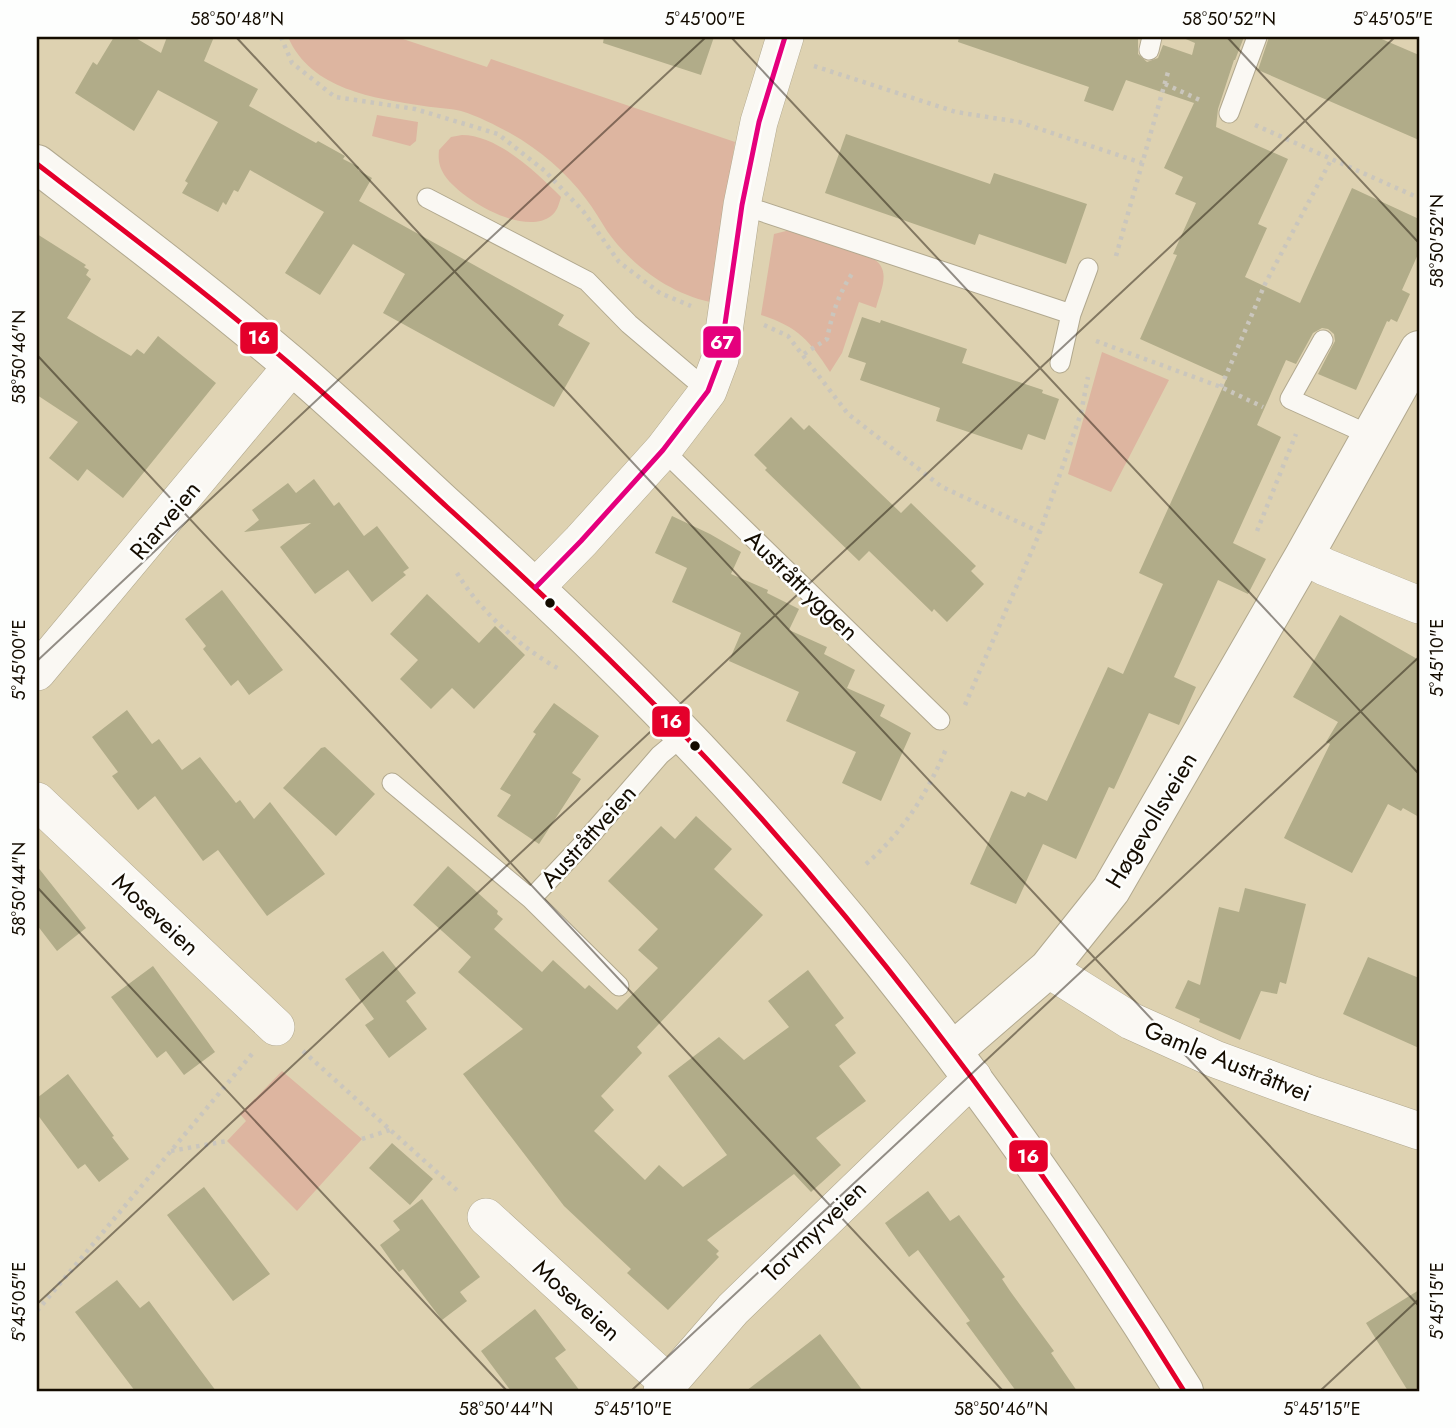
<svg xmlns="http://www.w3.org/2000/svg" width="1456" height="1428" font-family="Jost,sans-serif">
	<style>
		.green { fill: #ddb5a0 }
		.building { fill: #b1ac89 }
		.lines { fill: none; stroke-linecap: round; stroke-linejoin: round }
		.service-casing { stroke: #b1a88e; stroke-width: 21 }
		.minor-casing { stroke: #b1a88e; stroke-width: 38 }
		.tertiary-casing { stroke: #b1a88e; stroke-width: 40 }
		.secondary-casing { stroke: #b1a88e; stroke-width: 40 }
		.path { stroke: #cac6bd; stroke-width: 4.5; stroke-dasharray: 3.5 5; stroke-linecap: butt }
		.service { stroke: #faf8f3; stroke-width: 19 }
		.minor { stroke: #faf8f3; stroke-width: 37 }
		.tertiary { stroke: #faf8f3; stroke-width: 38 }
		.secondary { stroke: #faf8f3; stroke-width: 38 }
		.bus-1-casing { stroke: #fdfefd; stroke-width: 10 }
		.bus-2-casing { stroke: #fdfefd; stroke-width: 10 }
		.bus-1 { stroke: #e4002b; stroke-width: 5 }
		.bus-2 { stroke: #e5007d; stroke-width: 5 }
		.ticks { fill: none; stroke: #140c00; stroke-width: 2; stroke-opacity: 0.45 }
		.bus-dot { fill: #140c00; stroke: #fdfefd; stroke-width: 2.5 }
		.labels { text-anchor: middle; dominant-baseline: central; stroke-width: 5; stroke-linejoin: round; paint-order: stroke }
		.street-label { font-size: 24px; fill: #140c00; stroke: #fdfefd }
		.line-badge { stroke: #fdfefd; stroke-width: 2.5 }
		.badge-label { font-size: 19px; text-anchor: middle; font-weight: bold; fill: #fff }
		.neatline { fill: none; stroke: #140c00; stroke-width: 2.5 }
		.ticks-label { font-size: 18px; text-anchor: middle; fill: #140c00 }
	</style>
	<rect width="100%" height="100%" fill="#ded2b1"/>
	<path class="green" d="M 288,37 L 397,37 L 487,67 L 491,59 L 735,142 L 710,302 C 669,293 631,265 607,231 C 600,220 594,209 586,199 C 566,172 540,150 510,133 C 495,125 478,116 461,111 C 449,108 437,108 424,106 C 374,98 311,90 288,37 Z
		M 377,115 L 418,122 L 416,141 L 410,146 L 372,136 Z
		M 462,135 C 498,135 537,173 561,197 C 559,204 557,212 551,216 C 524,237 461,199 445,176 C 439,167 438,160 439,150 L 451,137 Z
		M 790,230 L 870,257 C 893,268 881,289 876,308 L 859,302 L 842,353 L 830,372 C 809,340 798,327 761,315 L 774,234 Z
		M 1102,352 L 1169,380 L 1111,492 L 1068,474 Z
		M 282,1071 L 362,1139 L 297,1211 L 227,1141 L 246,1121 L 240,1114 Z"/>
	<path class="building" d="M 114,37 L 134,37 L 161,53 L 167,37 L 214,37 L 204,61 L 258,89 L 249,106 L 316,143 L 318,141 L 345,156 L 343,159 L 359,167 L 358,170 L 372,178 L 359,201 L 564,315 L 558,325 L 590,343 L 554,407 L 383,313 L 405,274 L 353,244 L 320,295 L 285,273 L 324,212 L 250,170 L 238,192 L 234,190 L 226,205 L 223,202 L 218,212 L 182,193 L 188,183 L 185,181 L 218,122 L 158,90 L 134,131 L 75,93 L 93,62 L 97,65 Z
		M 604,37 L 714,37 L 701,75 L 603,43 Z
		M 959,37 L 1138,37 L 1138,54 L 1147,62 L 1158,58 L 1163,45 L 1192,55 L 1195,43 L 1181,37 L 1244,37 L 1235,60 L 1234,60 L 1218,109 L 1216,127 L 1288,159 L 1258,224 L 1267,228 L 1245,277 L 1300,303 L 1352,188 L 1419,219 L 1419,252 L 1402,290 L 1410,294 L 1397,322 L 1391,319 L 1389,322 L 1387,321 L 1356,390 L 1318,374 L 1335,341 L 1334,334 L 1328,329 L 1322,328 L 1313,333 L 1296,364 L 1286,360 L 1257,425 L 1281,437 L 1233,543 L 1266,559 L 1248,594 L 1218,580 L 1174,677 L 1196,687 L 1179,725 L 1149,713 L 1114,789 L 1109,787 L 1076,859 L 1043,844 L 1016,904 L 970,884 L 1011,791 L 1025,797 L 1028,792 L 1047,801 L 1108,667 L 1123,674 L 1163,584 L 1139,573 L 1227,378 L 1140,339 L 1177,255 L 1173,254 L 1196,203 L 1175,194 L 1183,177 L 1164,168 L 1194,103 L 1126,80 L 1113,111 L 1084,101 L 1089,87 L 958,42 Z
		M 1269,37 L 1377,37 L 1419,55 L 1419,140 L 1258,70 Z
		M 846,134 L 990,184 L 994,173 L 1087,204 L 1066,264 L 979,234 L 975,245 L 825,193 Z
		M 37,234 L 86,265 L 84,267 L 89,270 L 86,275 L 91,279 L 67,318 L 131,356 L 137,349 L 144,354 L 158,336 L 216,383 L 123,498 L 87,469 L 78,481 L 49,458 L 78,422 L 37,395 Z
		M 862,317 L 880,323 L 881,320 L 967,349 L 962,363 L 1043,390 L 1042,393 L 1059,399 L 1045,440 L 1028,434 L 1022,450 L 936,421 L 940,408 L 860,380 L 866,363 L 848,357 Z
		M 791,417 L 804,430 L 809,425 L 901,513 L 911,503 L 976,566 L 971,571 L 984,584 L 947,622 L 934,609 L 932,612 L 869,551 L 859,561 L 765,470 L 767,468 L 754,455 Z
		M 314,479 L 334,506 L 339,502 L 364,536 L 377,526 L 409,568 L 403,572 L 406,575 L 372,602 L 348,570 L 315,594 L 280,547 L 311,523 L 244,532 L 259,520 L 252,510 L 288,483 L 296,493 Z
		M 672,516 L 710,534 L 741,552 L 731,574 L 768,590 L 767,593 L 799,609 L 789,630 L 827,647 L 824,654 L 855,670 L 847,688 L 885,705 L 880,716 L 911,733 L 881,801 L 842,783 L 856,752 L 786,721 L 799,692 L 729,661 L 741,633 L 672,602 L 687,568 L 655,553 Z
		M 222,590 L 283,670 L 249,695 L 238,680 L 231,686 L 203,649 L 206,646 L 185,619 Z
		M 427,594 L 479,643 L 495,626 L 525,655 L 474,709 L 452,688 L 431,709 L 400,679 L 418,660 L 390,634 Z
		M 1340,615 L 1419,660 L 1419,817 L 1403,808 L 1401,811 L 1388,804 L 1352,873 L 1284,838 L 1330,744 L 1326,742 L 1338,722 L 1293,697 Z
		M 554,703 L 599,736 L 572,773 L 581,779 L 539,844 L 497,816 L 511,795 L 500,789 L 536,734 L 533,732 Z
		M 127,710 L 152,744 L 159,739 L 182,770 L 200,757 L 236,803 L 240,800 L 254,819 L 270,802 L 325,874 L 267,916 L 218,850 L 203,861 L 155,796 L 138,810 L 112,776 L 118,772 L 92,737 Z
		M 325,747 L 375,794 L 336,836 L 283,788 L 321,748 Z
		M 696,816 L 732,849 L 714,869 L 763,915 L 637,1047 L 642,1053 L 601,1096 L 614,1110 L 594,1131 L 645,1180 L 659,1165 L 683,1187 L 727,1155 L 668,1076 L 719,1037 L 744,1060 L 789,1027 L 768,1001 L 808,970 L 844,1018 L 835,1025 L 856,1053 L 839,1066 L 866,1101 L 816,1138 L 841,1165 L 811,1192 L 794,1174 L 707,1240 L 719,1251 L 716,1254 L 719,1257 L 668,1310 L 627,1273 L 631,1269 L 564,1206 L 463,1074 L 523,1029 L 458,972 L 471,957 L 413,905 L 448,866 L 498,911 L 497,914 L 503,919 L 494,929 L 542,972 L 553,960 L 585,989 L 589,985 L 617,1010 L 658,968 L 638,950 L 658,929 L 608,881 L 661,826 L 675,839 Z
		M 37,866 L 86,928 L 57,951 L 37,925 Z
		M 1245,888 L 1306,904 L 1286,984 L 1280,982 L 1277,994 L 1261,991 L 1240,1040 L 1199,1022 L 1200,1019 L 1175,1008 L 1188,980 L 1200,985 L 1219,907 L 1239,912 Z
		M 383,951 L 416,993 L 406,1001 L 427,1029 L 389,1058 L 365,1025 L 374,1019 L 345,979 Z
		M 1368,957 L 1419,978 L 1419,1048 L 1343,1014 Z
		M 153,966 L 215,1052 L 184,1075 L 166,1051 L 157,1058 L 111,997 Z
		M 68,1074 L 114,1136 L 112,1137 L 129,1159 L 99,1182 L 85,1164 L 78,1169 L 37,1114 L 37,1098 Z
		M 392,1143 L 433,1179 L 410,1205 L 369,1168 Z
		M 204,1187 L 270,1274 L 233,1301 L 167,1215 Z
		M 928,1191 L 950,1221 L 959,1215 L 1005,1277 L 1002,1279 L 1010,1291 L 1054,1351 L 1051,1353 L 1077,1391 L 1016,1391 L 966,1323 L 970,1321 L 918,1250 L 909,1257 L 885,1223 Z
		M 422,1199 L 480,1277 L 460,1292 L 467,1301 L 442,1320 L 403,1269 L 399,1272 L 380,1245 L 400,1230 L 393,1221 Z
		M 117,1280 L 140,1308 L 149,1301 L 216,1391 L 135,1391 L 75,1312 Z
		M 1419,1290 L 1419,1391 L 1408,1391 L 1366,1323 Z
		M 535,1309 L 566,1350 L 555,1358 L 580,1391 L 511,1391 L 481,1351 Z
		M 820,1334 L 863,1391 L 746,1391 L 789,1358 Z"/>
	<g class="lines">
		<defs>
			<path id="service" d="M 1149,50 L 1152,37
				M 1229,113 L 1257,37
				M 427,198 L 587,281 L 629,324 L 708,391
				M 742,205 L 1071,314
				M 1323,340 L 1290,399 L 1372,436
				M 1060,363 L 1071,314 L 1088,268
				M 663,450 L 940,720
				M 392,783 L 531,899 L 582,845 L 660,755 L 684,735
				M 531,899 L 619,986"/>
			<path id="minor" d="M 1304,556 L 1325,567 L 1419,605
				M 536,587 L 581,541 L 663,450 L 708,391 L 720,359 L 742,205 L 759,122 L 785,37
				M 37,672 L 292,366
				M 37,801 L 276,1027
				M 1048,969 L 1131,1021 L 1215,1059 L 1313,1095 L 1419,1131
				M 486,1217 L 668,1383
				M 662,1391 L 733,1309 L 973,1077"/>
			<path id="tertiary" d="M 953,1051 L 1048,969 L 1111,890 L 1304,556 L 1419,350"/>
			<path id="secondary" d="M 37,164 C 122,229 208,294 290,364 C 344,410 395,459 447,507 C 556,606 663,708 761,818 C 919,996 1059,1189 1184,1391"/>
		</defs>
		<use href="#service" class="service-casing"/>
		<use href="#minor" class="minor-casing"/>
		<use href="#tertiary" class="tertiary-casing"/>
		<use href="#secondary" class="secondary-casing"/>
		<path class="path" d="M 281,37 L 292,63 L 335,97 L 415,109 L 498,134 L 545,171 L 583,211 L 619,262 L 660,293 L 691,306
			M 814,66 L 956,112 L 1019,122 L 1142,163
			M 1165,84 L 1202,101
			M 1255,125 L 1419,198
			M 1116,256 L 1168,72
			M 764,325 L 788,336 L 848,414 L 942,487 L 1040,532
			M 1096,341 L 1221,387 L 1263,407
			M 804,354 L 827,339 C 832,314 839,292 854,271
			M 1221,387 L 1265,284 L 1331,160
			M 1257,531 L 1296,434
			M 457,573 C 479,610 521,648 559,669
			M 965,705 L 1040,532 L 1081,413 L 1088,377
			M 866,864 C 903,832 927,794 946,749
			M 303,1051 L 460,1193
			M 362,1139 L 390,1130
			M 171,1151 L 227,1141
			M 37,1311 L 252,1054"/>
		<use href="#service" class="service"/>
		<use href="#minor" class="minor"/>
		<use href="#tertiary" class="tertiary"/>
		<use href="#secondary" class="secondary"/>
		<defs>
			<path id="bus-1" d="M 37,164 C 122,229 208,294 290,364 C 344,410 395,459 447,507 C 556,606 663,708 761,818 C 919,996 1059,1189 1184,1391"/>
			<path id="bus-2" d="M 536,587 L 581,541 L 663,450 L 708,391 L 720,359 L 742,205 L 759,122 L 785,37"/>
		</defs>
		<use href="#bus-1" class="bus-1-casing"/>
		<use href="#bus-2" class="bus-2-casing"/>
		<use href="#bus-1" class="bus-1"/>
		<use href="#bus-2" class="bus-2"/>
	</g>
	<path class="ticks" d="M 236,37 L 1419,1306M 731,37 L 1419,774M 1227,37 L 1419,243M 37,355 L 1003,1391M 37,661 L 706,37M 37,887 L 507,1391M 37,1304 L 1395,37M 631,1391 L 1419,657M 1320,1391 L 1419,1299"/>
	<g class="bus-dot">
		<circle cx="550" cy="603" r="6"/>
		<circle cx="695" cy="746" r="6"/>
	</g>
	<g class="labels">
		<g class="street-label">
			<text transform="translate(165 520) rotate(-50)">Riarveien</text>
			<text transform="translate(802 585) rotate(44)">Austråttryggen</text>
			<text transform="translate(1151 820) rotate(-59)">Høgevollsveien</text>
			<text transform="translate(588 836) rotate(-48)">Austråttveien</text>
			<text transform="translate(156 914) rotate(43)">Moseveien</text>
			<text transform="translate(1228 1061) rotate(22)">Gamle Austråttvei</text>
			<text transform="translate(814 1231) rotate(-44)">Torvmyrveien</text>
			<text transform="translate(577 1300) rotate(42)">Moseveien</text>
		</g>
	</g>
	<g class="line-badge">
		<rect x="239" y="321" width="40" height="34" rx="7" fill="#e4002b"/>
		<rect x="702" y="325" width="40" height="34" rx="7" fill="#e5007d"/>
		<rect x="651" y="705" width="40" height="33" rx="7" fill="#e4002b"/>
		<rect x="1008" y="1139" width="41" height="34" rx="7" fill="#e4002b"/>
	</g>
	<g class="badge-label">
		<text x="259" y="344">16</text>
		<text x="722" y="349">67</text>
		<text x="671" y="728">16</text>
		<text x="1028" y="1163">16</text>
	</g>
	<rect width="1456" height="1428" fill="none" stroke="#fdfefd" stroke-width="77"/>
	<rect x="38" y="38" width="1380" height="1352" class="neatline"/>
	<g class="ticks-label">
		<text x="237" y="25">58°50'48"N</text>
		<text x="705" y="25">5°45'00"E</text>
		<text x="1229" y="25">58°50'52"N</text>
		<text x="1393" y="25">5°45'05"E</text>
		<text transform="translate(1437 241) rotate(-90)" y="6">58°50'52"N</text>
		<text transform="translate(19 357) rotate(-90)" y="6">58°50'46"N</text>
		<text transform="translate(1437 658) rotate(-90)" y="6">5°45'10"E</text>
		<text transform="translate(19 660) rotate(-90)" y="6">5°45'00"E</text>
		<text transform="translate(19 889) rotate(-90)" y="6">58°50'44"N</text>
		<text transform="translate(1437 1301) rotate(-90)" y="6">5°45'15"E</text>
		<text transform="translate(19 1302) rotate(-90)" y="6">5°45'05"E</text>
		<text x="506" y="1415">58°50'44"N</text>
		<text x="633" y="1415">5°45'10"E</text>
		<text x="1001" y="1415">58°50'46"N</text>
		<text x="1322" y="1415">5°45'15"E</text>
	</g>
</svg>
